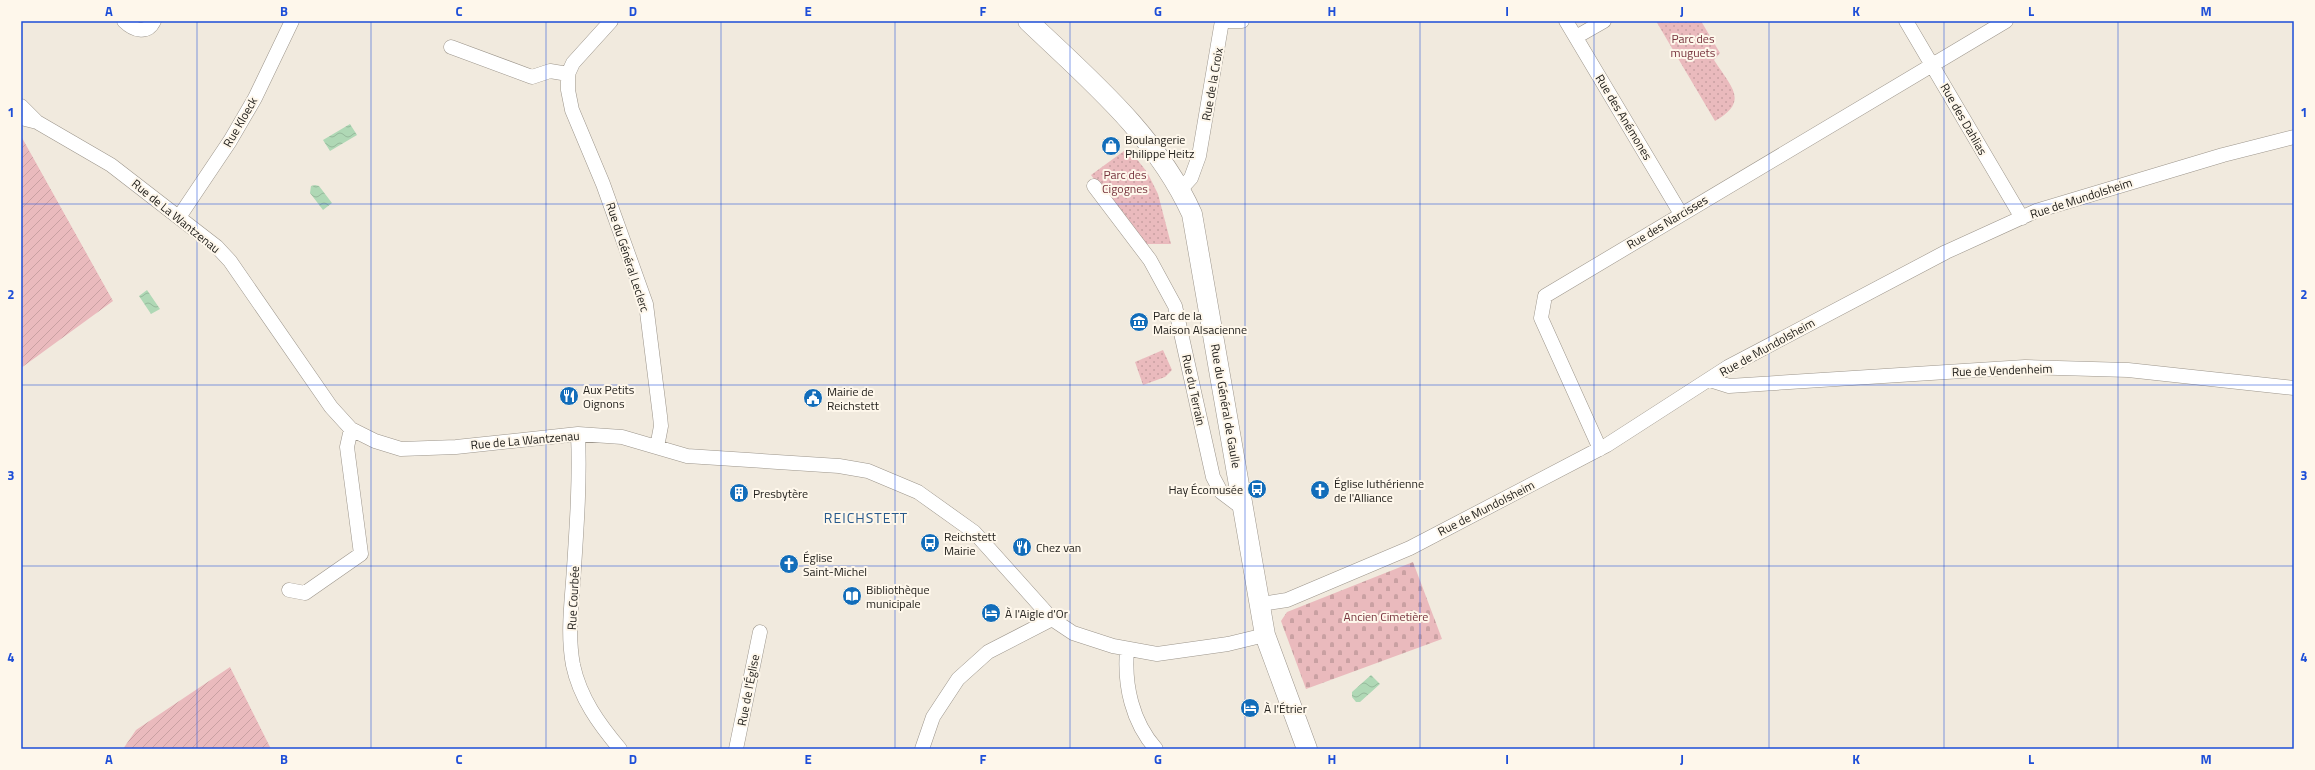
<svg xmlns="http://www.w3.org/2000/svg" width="2315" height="770" font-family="'Titillium Web',sans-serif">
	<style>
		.grass { fill: url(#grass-dots) }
		.cemetery { fill: url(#cemetery-stones) }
		.garden { fill: url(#garden-furrows) }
		.water { fill: url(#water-waves) }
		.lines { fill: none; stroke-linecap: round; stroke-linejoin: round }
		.street-casing { stroke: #9c958b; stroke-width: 15 }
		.secondary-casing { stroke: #9c958b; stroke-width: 21 }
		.street { stroke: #fff; stroke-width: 14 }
		.secondary { stroke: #fff; stroke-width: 20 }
		.grid { fill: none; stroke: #1d4ed8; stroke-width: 1; stroke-opacity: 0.55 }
		.labels { text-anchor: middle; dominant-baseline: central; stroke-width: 4; stroke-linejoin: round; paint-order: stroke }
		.park-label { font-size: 12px; fill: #76323c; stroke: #fef7eb }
		.street-label { font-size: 12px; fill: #24221e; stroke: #fef7eb }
		.poi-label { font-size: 12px; fill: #24221e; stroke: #fef7eb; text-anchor: start }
		.quarter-label { font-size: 14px; letter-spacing: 1px; fill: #26598c; stroke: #fef7eb }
		.neatline { fill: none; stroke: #1d4ed8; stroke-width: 1.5 }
		.grid-label { font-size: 13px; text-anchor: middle; font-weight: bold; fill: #1d4ed8 }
	</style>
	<defs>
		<pattern id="grass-dots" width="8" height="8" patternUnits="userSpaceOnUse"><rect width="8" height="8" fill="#eababd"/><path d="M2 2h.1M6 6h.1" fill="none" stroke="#c9a0a2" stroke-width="1.8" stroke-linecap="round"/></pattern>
		<pattern id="cemetery-stones" width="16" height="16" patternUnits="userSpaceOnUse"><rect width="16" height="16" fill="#eababd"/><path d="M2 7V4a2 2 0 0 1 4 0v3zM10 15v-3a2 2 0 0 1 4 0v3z" fill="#c9a0a2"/></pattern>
		<pattern id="garden-furrows" width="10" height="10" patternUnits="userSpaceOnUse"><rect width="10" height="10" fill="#eababd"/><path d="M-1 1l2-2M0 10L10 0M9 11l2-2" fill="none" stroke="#c9a0a2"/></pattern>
		<pattern id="water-waves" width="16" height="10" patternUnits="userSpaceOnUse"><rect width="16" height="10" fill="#afd8b5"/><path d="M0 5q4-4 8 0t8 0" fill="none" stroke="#96b99b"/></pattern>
	</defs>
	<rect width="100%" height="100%" fill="#f1eade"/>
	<path class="grass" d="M 1656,21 L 1701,21 L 1720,53 L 1714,60 C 1731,87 1750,101 1715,121 Z
		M 1128,148 L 1147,172 L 1158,194 L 1171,244 L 1143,244 L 1091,175 Z
		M 1163,350 L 1172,370 L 1165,377 L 1143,385 L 1135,362 Z"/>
	<path class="cemetery" d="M 1413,562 L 1442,639 L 1306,689 L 1281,621 L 1287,612 Z"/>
	<path class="garden" d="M 21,136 L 113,301 L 21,368 Z
		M 230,667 L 271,749 L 123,749 L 136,730 Z"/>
	<path class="water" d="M 350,124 L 357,135 L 330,151 L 323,140 Z
		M 315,185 L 319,186 L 332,203 L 323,210 L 310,193 L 311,186 Z
		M 147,290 L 160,309 L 151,314 L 139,296 Z
		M 1371,675 L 1380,684 L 1360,702 L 1356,702 L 1352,697 L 1352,692 Z"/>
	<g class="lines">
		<defs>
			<path id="street" d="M 124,21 C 133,30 147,35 154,21
				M 611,21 L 573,63 L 568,74 L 568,90 L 572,110 L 603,184 L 646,304 L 660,416 L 661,426 L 657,447
				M 1228,21 L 1242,21
				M 1566,21 L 1681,214
				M 1906,21 L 2022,218
				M 1576,37 L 1604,21
				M 451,47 L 532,77 L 550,71 L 568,74
				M 21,106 L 37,122
				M 21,118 L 37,122 L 111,165 L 217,247 L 230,261 L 331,407 L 351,429 L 375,441 L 401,449 L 456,447 L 578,434 L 622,437 L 687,456 L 839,466 L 868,471 L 918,492 L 974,532 L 1052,619 L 1073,633 L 1113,646 L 1157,654 L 1228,644 L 1265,635
				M 1094,186 L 1150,260 L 1175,306 L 1213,477 L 1221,492 L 1245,510
				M 1181,189 L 1191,178 L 1199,156 L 1222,21
				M 179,217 L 230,141 L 255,98 L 292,21
				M 1710,380 L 1729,386 L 2025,367 L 2128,370 L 2294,388
				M 578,434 C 580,478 577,523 574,568 C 572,600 567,633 573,665 C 580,698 599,724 620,749
				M 1600,449 L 1541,318 L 1545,296 L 2006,21
				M 289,590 L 305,593 L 361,554 L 347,447 L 351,429
				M 1261,604 L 1287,600 L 1410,548 L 1607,445 L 1728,367 L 1946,252 L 2036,211 L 2223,155 L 2294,137
				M 1127,650 C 1124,685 1132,722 1156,749
				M 736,749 L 760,632
				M 922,749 L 933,717 L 958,679 L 988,652 L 1052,619"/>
			<path id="secondary" d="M 1028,21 C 1089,79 1157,136 1192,214 L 1265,635 L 1307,749"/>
		</defs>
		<use href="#street" class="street-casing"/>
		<use href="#secondary" class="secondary-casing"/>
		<use href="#street" class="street"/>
		<use href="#secondary" class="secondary"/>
	</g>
	<path class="grid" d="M 197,21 L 197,749M 371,21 L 371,749M 546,21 L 546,749M 721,21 L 721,749M 895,21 L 895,749M 1070,21 L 1070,749M 1245,21 L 1245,749M 1420,21 L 1420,749M 1594,21 L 1594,749M 1769,21 L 1769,749M 1944,21 L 1944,749M 2118,21 L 2118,749M 21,204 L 2294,204M 21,385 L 2294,385M 21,566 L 2294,566"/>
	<defs>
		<symbol id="shop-disc" viewBox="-11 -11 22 22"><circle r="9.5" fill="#126dba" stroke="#fef7eb"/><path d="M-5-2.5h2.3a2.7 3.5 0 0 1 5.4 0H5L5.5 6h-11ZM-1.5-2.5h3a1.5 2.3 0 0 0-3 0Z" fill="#fff"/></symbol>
		<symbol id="museum-disc" viewBox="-11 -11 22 22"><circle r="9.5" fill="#126dba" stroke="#fef7eb"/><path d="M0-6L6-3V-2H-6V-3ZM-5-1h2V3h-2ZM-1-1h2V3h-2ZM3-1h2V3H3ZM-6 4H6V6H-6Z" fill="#fff"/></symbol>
		<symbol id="restaurant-disc" viewBox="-11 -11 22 22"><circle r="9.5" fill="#126dba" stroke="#fef7eb"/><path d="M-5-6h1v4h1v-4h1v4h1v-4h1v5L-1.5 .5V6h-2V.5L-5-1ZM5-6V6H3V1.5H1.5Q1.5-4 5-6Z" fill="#fff"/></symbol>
		<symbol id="civic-disc" viewBox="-11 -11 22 22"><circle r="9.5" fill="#126dba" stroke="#fef7eb"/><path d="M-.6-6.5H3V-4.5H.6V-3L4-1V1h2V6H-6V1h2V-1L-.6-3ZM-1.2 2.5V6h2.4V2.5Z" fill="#fff"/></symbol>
		<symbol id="bus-disc" viewBox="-11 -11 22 22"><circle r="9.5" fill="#126dba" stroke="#fef7eb"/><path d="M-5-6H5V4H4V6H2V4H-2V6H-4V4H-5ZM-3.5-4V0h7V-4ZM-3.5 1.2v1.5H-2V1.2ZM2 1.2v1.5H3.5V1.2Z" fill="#fff"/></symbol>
		<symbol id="church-disc" viewBox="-11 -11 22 22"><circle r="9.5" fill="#126dba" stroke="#fef7eb"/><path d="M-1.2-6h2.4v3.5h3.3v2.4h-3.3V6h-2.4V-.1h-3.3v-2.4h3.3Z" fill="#fff"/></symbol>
		<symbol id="building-disc" viewBox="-11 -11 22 22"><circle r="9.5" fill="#126dba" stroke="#fef7eb"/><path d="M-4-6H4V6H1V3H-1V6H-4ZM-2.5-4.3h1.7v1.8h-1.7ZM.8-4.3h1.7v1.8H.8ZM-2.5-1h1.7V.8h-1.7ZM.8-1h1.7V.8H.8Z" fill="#fff"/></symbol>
		<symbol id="library-disc" viewBox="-11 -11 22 22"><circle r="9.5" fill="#126dba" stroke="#fef7eb"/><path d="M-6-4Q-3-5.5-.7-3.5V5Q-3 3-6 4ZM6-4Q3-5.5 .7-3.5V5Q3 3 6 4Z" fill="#fff"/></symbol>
		<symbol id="hotel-disc" viewBox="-11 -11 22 22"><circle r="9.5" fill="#126dba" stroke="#fef7eb"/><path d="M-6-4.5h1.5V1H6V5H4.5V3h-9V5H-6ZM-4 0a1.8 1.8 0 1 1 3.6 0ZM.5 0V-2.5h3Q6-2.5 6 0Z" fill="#fff"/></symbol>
	</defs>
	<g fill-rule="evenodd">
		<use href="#shop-disc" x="1100" y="135" width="22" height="22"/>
		<use href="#museum-disc" x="1128" y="311" width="22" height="22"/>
		<use href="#restaurant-disc" x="558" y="385" width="22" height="22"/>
		<use href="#civic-disc" x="802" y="387" width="22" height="22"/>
		<use href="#bus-disc" x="1246" y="478" width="22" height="22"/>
		<use href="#church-disc" x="1309" y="479" width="22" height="22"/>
		<use href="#building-disc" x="728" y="482" width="22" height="22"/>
		<use href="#bus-disc" x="919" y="532" width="22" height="22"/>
		<use href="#restaurant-disc" x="1011" y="536" width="22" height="22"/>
		<use href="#church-disc" x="778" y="553" width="22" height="22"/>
		<use href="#library-disc" x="841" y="585" width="22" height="22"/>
		<use href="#hotel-disc" x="980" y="602" width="22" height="22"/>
		<use href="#hotel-disc" x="1239" y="697" width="22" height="22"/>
	</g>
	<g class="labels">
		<g class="park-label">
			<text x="1693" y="38">Parc des<tspan x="1693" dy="14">muguets</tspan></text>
			<text x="1125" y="174">Parc des<tspan x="1125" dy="14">Cigognes</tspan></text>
			<text x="1386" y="616">Ancien Cimetière</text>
		</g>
		<g class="street-label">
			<text transform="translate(1212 84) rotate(-80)">Rue de la Croix</text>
			<text transform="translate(1624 117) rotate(59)">Rue des Anémones</text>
			<text transform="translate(1964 119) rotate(60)">Rue des Dahlias</text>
			<text transform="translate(240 122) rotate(-60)">Rue Kloeck</text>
			<text transform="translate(2081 198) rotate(-18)">Rue de Mundolsheim</text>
			<text transform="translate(176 216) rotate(39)">Rue de La Wantzenau</text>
			<text transform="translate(1667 222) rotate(-31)">Rue des Narcisses</text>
			<text transform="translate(628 257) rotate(72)">Rue du Général Leclerc</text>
			<text transform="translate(1767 347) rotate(-29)">Rue de Mundolsheim</text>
			<text transform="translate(2002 370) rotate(-2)">Rue de Vendenheim</text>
			<text transform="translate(1194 390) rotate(78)">Rue du Terrain</text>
			<text transform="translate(1226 406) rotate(80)">Rue du Général de Gaulle</text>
			<text transform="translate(525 440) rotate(-5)">Rue de La Wantzenau</text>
			<text transform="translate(1486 508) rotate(-27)">Rue de Mundolsheim</text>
			<text transform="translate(573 598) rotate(-87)">Rue Courbée</text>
			<text transform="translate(748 690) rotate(-79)">Rue de l'Église</text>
		</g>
		<g class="poi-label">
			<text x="1125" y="139">Boulangerie<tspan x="1125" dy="14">Philippe Heitz</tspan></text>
			<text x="1153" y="315">Parc de la<tspan x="1153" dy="14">Maison Alsacienne</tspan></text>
			<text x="583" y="389">Aux Petits<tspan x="583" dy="14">Oignons</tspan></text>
			<text x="827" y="391">Mairie de<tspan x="827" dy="14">Reichstett</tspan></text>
			<text x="1334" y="483">Église luthérienne<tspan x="1334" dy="14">de l'Alliance</tspan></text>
			<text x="1243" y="489" text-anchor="end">Hay Écomusée</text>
			<text x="753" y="493">Presbytère</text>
			<text x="944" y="536">Reichstett<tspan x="944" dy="14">Mairie</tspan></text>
			<text x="1036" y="547">Chez van</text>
			<text x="803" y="557">Église<tspan x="803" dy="14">Saint-Michel</tspan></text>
			<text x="866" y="589">Bibliothèque<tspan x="866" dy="14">municipale</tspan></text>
			<text x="1005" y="613">À l'Aigle d'Or</text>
			<text x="1264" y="708">À l'Étrier</text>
		</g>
		<g class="quarter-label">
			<text x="866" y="517">REICHSTETT</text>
		</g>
	</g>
	<rect width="2315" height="770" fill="none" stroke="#fef7eb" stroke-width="44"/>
	<rect x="22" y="22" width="2271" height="726" class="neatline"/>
	<g class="grid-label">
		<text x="109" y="16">A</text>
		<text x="284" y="16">B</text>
		<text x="459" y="16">C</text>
		<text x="633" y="16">D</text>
		<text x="808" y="16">E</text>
		<text x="983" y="16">F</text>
		<text x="1158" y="16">G</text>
		<text x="1332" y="16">H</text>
		<text x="1507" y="16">I</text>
		<text x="1682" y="16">J</text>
		<text x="1856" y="16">K</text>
		<text x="2031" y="16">L</text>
		<text x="2206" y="16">M</text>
		<text x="11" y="117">1</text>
		<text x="2304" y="117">1</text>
		<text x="11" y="299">2</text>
		<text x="2304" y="299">2</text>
		<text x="11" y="480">3</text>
		<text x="2304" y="480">3</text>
		<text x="11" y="662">4</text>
		<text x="2304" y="662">4</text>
		<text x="109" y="764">A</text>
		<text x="284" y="764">B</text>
		<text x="459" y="764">C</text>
		<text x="633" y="764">D</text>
		<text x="808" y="764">E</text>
		<text x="983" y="764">F</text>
		<text x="1158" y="764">G</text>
		<text x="1332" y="764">H</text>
		<text x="1507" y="764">I</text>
		<text x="1682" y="764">J</text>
		<text x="1856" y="764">K</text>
		<text x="2031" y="764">L</text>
		<text x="2206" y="764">M</text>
	</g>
</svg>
